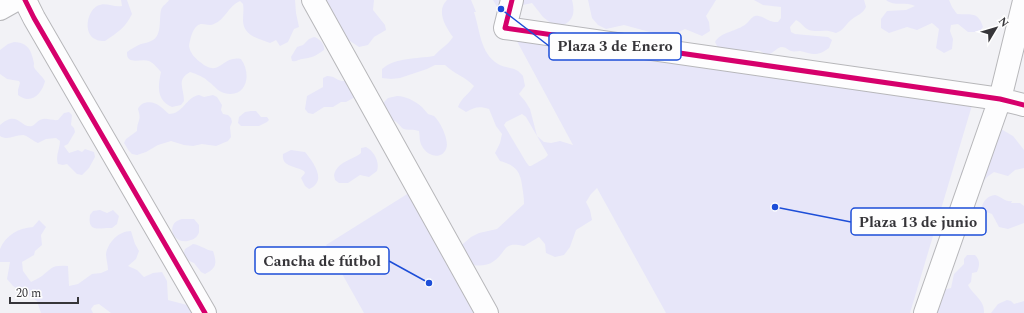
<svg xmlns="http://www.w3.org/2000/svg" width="1024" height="313" font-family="Spectral,serif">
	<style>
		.green { fill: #e7e6f9; fill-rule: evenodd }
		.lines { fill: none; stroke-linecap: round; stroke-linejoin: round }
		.street-casing { stroke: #b7b7ba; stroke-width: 24 }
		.street { stroke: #fdfdfe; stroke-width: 22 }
		.cycleway-casing { stroke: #fefefe; stroke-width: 8 }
		.cycleway { stroke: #d6006c; stroke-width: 5 }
		.leader { fill: none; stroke: #1d4ed8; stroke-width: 1.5 }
		.callout-dot { fill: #1d4ed8; stroke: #fefefe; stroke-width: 1.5 }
		.callout { fill: #fefefe; stroke: #1d4ed8; stroke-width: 1.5 }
		.callout-label { font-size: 15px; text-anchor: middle; font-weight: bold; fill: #363539 }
	</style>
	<rect width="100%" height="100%" fill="#f2f2f6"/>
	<path class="green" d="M 121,0 L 127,0 L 132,14 C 126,27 117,33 105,41 C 102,41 98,41 95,39 C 83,33 87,12 97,6 C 106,1 113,8 122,6 Z
		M 169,0 L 295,0 L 296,13 L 299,27 L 294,29 L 288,42 L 280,46 L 276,40 L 270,43 C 258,38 243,36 243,20 C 243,15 244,10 243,4 L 240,1 C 228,6 225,20 214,24 C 208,27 202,21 197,26 C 192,30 190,40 189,46 C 190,53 195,58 200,62 C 221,79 221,55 241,59 C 252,74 247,99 224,93 C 217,91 215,86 209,82 C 204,77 197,74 190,72 C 176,80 184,88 184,101 L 181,105 L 172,107 C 156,100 158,86 161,72 C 158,69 154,63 149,61 C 141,58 126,66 127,52 C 131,49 136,46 141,44 C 145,43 150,42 153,40 C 162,35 159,18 161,10 C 162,6 167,3 169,0 Z
		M 308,0 L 374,0 L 373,10 L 385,25 L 386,30 L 374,37 L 368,45 L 359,47 L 344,37 Z
		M 447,0 L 471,0 L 476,12 L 474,12 C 480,30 480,53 498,64 C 504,68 511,67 516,70 C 519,71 521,74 523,76 L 525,86 L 519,94 L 525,101 L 530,109 L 537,136 L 544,142 L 551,143 L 560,141 L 573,145 L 512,32 L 973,102 L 910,313 L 666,313 L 597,188 L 591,194 L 586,202 L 590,210 L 592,220 L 576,230 L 570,247 L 564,255 L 555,257 L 546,253 L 545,244 L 539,237 L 524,246 C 502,241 507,252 494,261 C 486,267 476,266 466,264 L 457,249 L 471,237 L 479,233 L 497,229 L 524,204 C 524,197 523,192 522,185 C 520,170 514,165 500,161 L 495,153 L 500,143 L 502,134 L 496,126 L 489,109 C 479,106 475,107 466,112 L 458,107 C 462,97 468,95 474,86 C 466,77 454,74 445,65 L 435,65 L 427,69 L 400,78 L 391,79 L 382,78 L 382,69 C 396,57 417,59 434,56 C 441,48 448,45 453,37 C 445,26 436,11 447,0 ZM 522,114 L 526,117 L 548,155 L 545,158 L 531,166 L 529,166 L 526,162 L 504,125 L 506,122 Z
		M 493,0 L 572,0 C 576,16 572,22 557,28 L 543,17 L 532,3 L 514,7 L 503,17 Z
		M 588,0 L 716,0 L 706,16 L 709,22 L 710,31 L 702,36 L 685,29 L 668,37 L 624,25 L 606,29 L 598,25 L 592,18 Z
		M 754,0 L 864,0 L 866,7 C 863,14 857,15 851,20 C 845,25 844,30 836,33 C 824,28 819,33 809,30 C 804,28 801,22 796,20 L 790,27 L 791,32 L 795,34 L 828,37 L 832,40 L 829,48 C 817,57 812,54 800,51 C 797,51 794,52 791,51 C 788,50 786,47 782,47 C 777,47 774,53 769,54 C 764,55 763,52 760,51 C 754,49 748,54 743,57 L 719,50 L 715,42 C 720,32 738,31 746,24 C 749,22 751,17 755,16 C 762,14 768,23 778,22 L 781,18 L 781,7 L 763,5 Z
		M 886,0 L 949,0 L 952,7 L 957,14 C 971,15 978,11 983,27 L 979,32 L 968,32 L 958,24 L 951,25 L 950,31 L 953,39 L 952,49 L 944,53 L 936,48 L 939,29 L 932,23 L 917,30 L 907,27 L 889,33 L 881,28 L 881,19 L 887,11 L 906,10 L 915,6 C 904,1 895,7 886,0 Z
		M 314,37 C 319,38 325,44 324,50 C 316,56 311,58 302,59 C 297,60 296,62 292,61 L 291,57 L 297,47 L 303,45 L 309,39 Z
		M 14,42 C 28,43 31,49 34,63 C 34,66 33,65 35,69 C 38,73 42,76 45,81 C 42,94 31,105 18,95 L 18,90 L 20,83 L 19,81 L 7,79 L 0,74 L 0,50 L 8,44 Z
		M 327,76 C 337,76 335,82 348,81 L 355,97 L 346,102 L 341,102 L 333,107 L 324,107 L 313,114 L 308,113 L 305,109 L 307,96 L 323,87 L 323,78 Z
		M 199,95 L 204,97 L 213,95 L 217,97 L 222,105 L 221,110 L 223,114 L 228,115 L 231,118 L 232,122 L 230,127 L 231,137 L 228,141 L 216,146 L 202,144 L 193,146 L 184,145 L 171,141 L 158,145 L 146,152 L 137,155 L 132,154 L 129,151 L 124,143 L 126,139 L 137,131 C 137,120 142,121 138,109 C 142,100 154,101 161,107 C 164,109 166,112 169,114 C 183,114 186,97 199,95 Z
		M 397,96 C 406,96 415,101 422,107 C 424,109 426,112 428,114 C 430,115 432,115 434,116 C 440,121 450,141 446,149 C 441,161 426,155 422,146 C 419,141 420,136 419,131 C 414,129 406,131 402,128 C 400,126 398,123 395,121 L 387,120 L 381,105 L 388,98 Z
		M 251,111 L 256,111 L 261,117 L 267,117 L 269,120 L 267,122 L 259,126 L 241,126 L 238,123 L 239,117 L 245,112 Z
		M 69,112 L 72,115 L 71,125 L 74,128 L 75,132 L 68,144 L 64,146 L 69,153 L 78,150 L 82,152 L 85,149 L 94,152 L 95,157 L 89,168 L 82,175 L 77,174 L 67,164 L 63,165 L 58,164 C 55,156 60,149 60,141 L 56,138 L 46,139 L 38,143 C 32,141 29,136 23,135 C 14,135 8,141 0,136 L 0,125 C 18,109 21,129 32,126 C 35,125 37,121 40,120 C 46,117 52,121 58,120 L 64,113 Z
		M 1001,129 L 1013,136 L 1024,150 L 1024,168 L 1015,170 L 1008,176 L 994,172 L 987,177 L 981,185 L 962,181 L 961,172 Z
		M 366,147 C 374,151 380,162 377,171 L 369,177 L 360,175 L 348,183 L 339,183 L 335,180 L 334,175 C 338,161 351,161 361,153 L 361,148 Z
		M 291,150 L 305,152 C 313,162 328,181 309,189 L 305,186 L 301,178 L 305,173 L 304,171 C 296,166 281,167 283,154 Z
		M 412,191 L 476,313 L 364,313 L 326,245 Z
		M 995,195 C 1002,197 1005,202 1012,201 L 1011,203 L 1020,203 L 1024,206 L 1024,223 L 1008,229 L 999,227 L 992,214 L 984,211 L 982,206 C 984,200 988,196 995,195 Z
		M 100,210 L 107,213 L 113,210 L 119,216 L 117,224 L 112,228 C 101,227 87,234 90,215 L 93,211 Z
		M 182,219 L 194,219 L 199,225 L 199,232 C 198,236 195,239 191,240 C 173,247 164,223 182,219 Z
		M 39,220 L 46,227 L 41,235 L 42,245 L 35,251 L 34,255 L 22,262 L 23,271 L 31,282 C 35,280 39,278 42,276 C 53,267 52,265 68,266 L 69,286 L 78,284 L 92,274 L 101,273 L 108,270 C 108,265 106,259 106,254 C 108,242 119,231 131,231 L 135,244 L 139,251 L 136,259 L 128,266 L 137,270 L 144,277 L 153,273 L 162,272 L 167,281 L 168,300 L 187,305 L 192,313 L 111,313 L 99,304 L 94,305 L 91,309 L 93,313 L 41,313 L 37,301 L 13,286 L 7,279 L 10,262 L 0,262 C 0,258 0,252 0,249 C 6,235 18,228 33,227 Z
		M 193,244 C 201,245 205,250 213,251 C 217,263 217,268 205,274 L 201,272 L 194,263 L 187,260 L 183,255 L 185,249 Z
		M 967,255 L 975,255 C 980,260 980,265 977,272 L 972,273 L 971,282 L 968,285 C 973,295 985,300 984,313 L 935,313 L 942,290 L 951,288 L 954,274 L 964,264 L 964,259 Z
		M 1007,300 L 1011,301 L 1014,304 L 1024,301 L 1024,313 L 991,313 L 998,304 Z"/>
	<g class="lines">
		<defs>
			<path id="street" d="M 25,0 L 34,18 L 205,313
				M 313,0 L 487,313
				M 512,0 L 505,28 L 1000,99 L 1024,105
				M 0,9 L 16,0
				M 925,313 L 1000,99 L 1024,1"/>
		</defs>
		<use href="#street" class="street-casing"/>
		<use href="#street" class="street"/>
		<defs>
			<path id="cycleway" d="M 25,0 L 34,18 L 205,313
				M 512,0 L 505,28 L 1000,99 L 1024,105"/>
		</defs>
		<use href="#cycleway" class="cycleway-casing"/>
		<use href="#cycleway" class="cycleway"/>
	</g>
	<path class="leader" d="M501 9L549 46M775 207L851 222M429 283L389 261"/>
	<g class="callout-dot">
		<circle cx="501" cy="9" r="4"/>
		<circle cx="775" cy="207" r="4"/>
		<circle cx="429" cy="283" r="4"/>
	</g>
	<g class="callout">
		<rect x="549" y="33" width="132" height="27" rx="4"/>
		<rect x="851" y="208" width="135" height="27" rx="4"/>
		<rect x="255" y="247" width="134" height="27" rx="4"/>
	</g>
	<g class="callout-label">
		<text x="615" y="51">Plaza 3 de Enero</text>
		<text x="918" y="227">Plaza 13 de junio</text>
		<text x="322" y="266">Cancha de fútbol</text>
	</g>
	<g transform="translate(996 28) rotate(52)" stroke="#fefefe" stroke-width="3" paint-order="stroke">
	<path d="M0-3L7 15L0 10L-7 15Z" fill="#363539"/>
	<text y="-6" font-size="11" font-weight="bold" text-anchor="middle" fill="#363539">N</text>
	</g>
	<path d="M10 297v6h68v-6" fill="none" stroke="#363539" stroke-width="2"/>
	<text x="16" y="297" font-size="12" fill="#363539" stroke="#fefefe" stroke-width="3" paint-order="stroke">20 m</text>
</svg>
